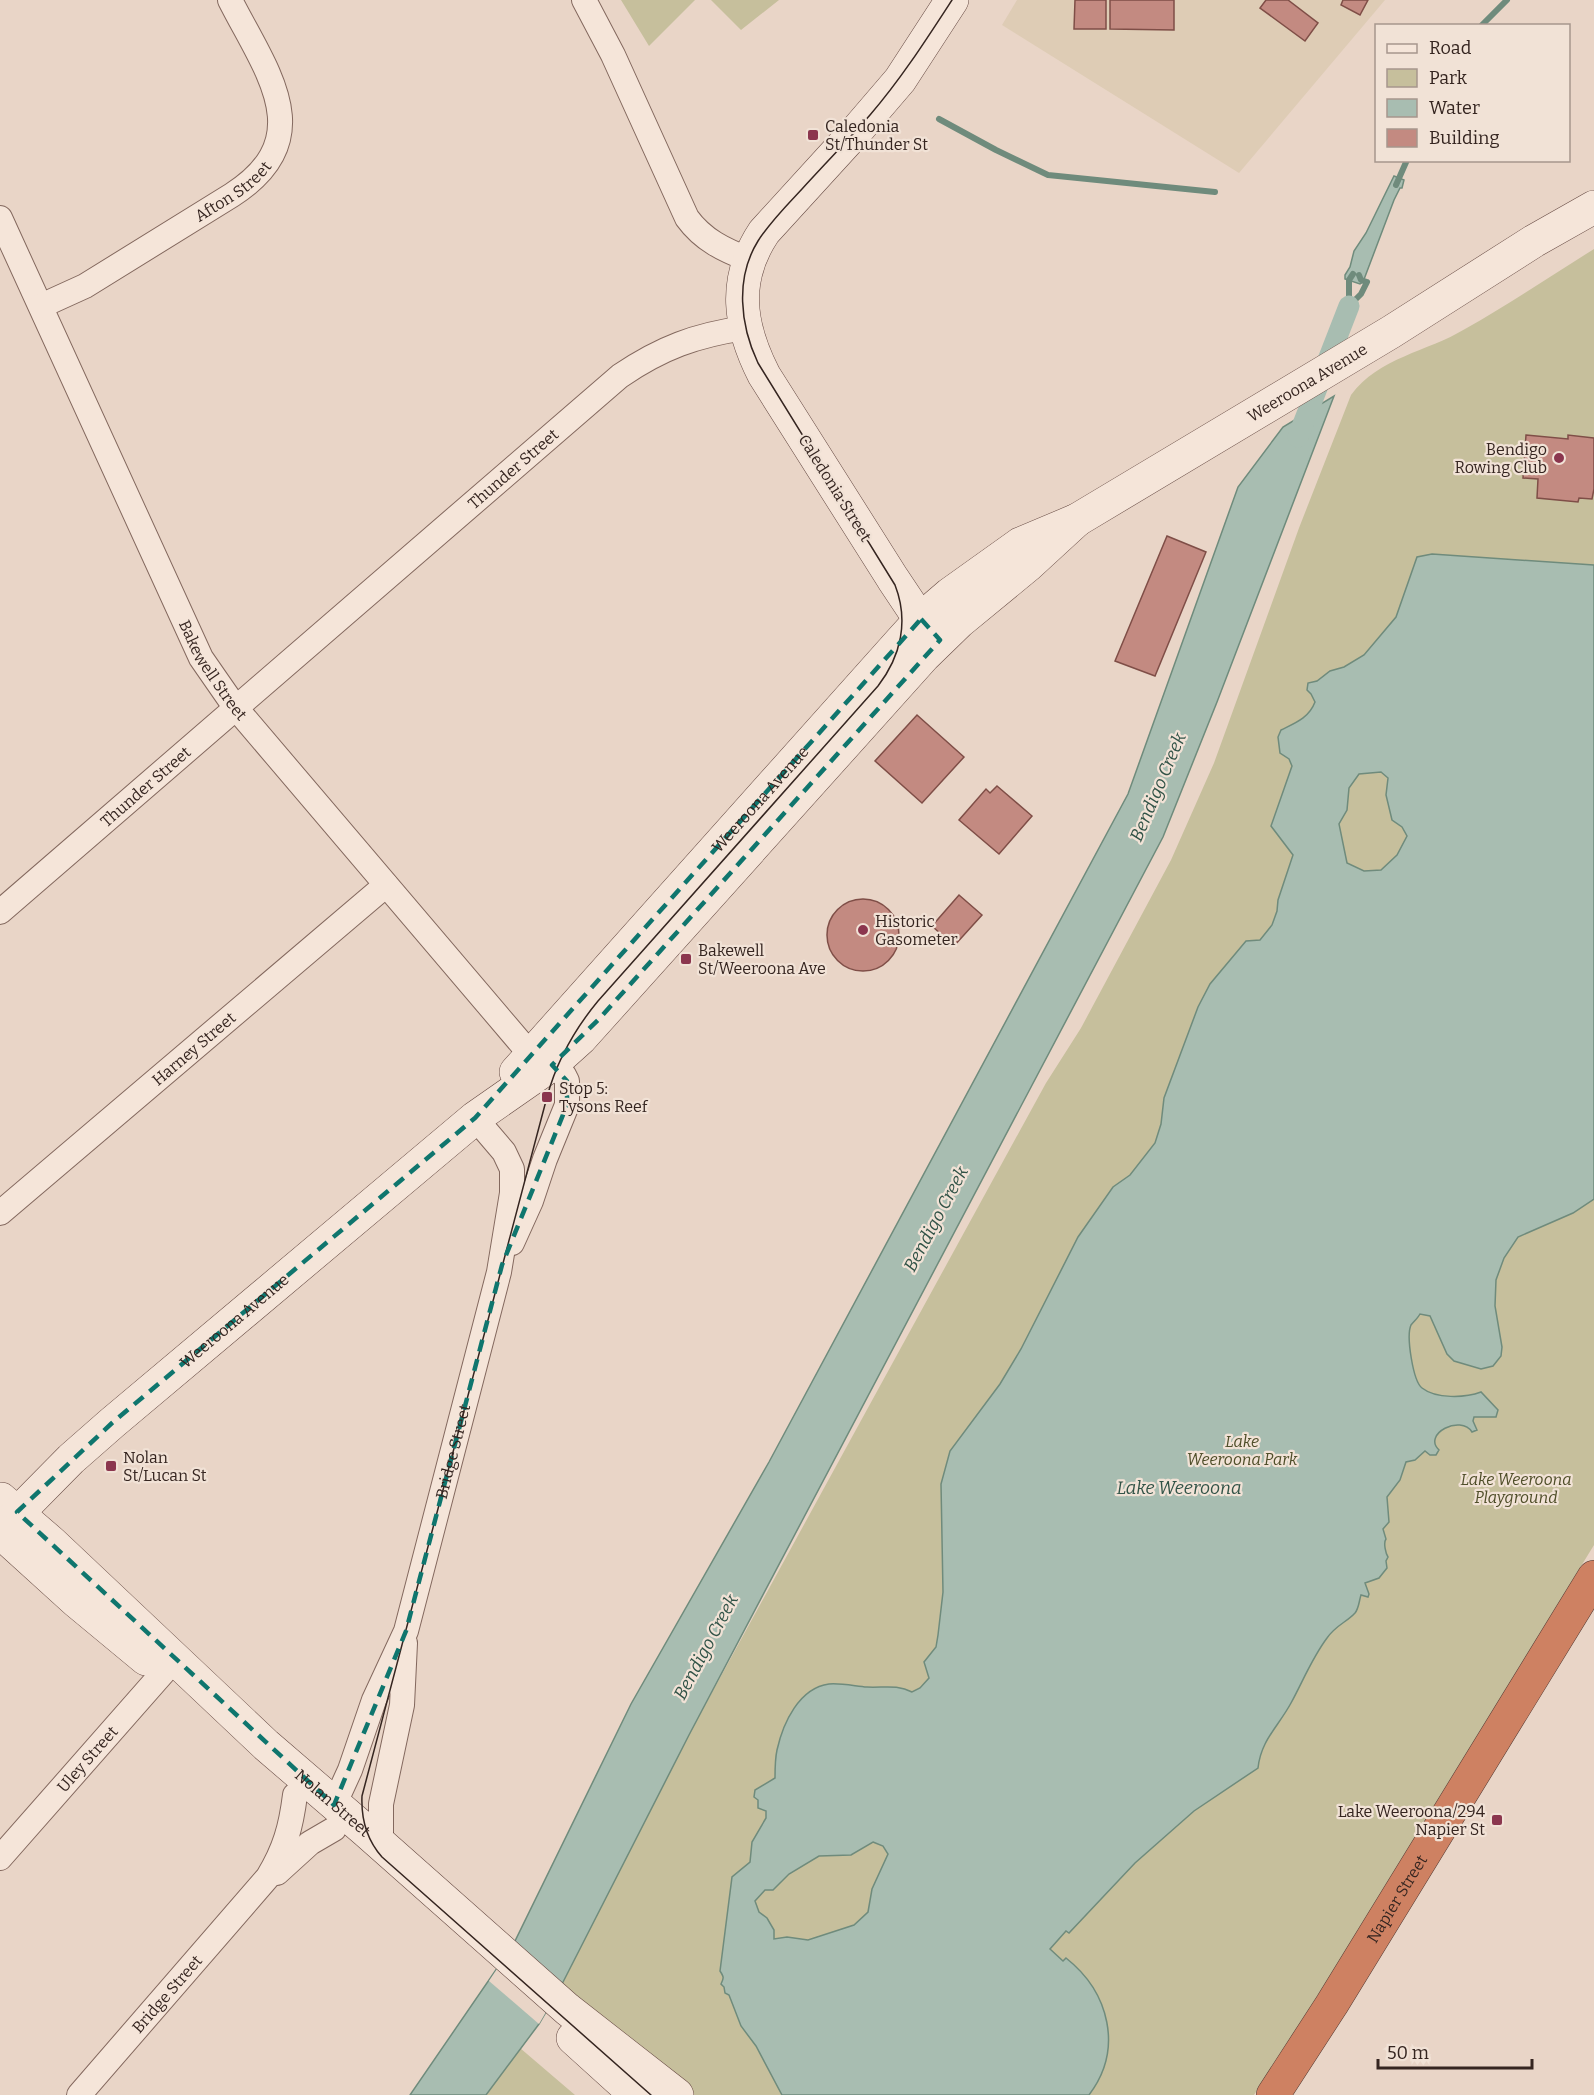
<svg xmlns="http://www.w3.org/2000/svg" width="1594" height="2095" font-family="Bitter,serif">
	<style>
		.farmland { fill: #deccb5 }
		.green { fill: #c6bf9c }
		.water { fill: #a8bdb1; stroke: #6f8b7c; stroke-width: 1.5; fill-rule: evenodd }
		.pier { fill: #e9d5c7 }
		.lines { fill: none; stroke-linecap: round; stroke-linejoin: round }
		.stream { stroke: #6f8b7c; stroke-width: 6 }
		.canal { stroke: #a8bdb1; stroke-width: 21 }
		.building { fill: #c38a81; stroke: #7f4e47; stroke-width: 1.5 }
		.street-casing { stroke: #83685e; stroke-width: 26 }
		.secondary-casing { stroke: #654942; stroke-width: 34 }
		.highway-casing { stroke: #513832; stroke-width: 34 }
		.street { stroke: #f5e5d9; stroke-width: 24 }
		.secondary { stroke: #f5e5d9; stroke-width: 33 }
		.highway { stroke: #ce8162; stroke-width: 33 }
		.tram { stroke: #352520; stroke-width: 1.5 }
		.marked { fill: none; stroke: #0f766e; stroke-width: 4.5; stroke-dasharray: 12 8; stroke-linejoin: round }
		.poi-dot { fill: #8b364e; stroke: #f1e2d6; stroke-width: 2 }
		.labels { text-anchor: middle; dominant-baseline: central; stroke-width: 4.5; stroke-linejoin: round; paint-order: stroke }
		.poi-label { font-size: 16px; fill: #352520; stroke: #f1e2d6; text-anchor: start }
		.street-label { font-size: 16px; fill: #352520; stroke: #f1e2d6 }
		.park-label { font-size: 16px; font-style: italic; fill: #4f4e29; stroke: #f1e2d6 }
		.water-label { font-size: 18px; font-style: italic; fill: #315347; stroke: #f1e2d6 }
	</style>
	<rect width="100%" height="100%" fill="#e9d5c7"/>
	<path class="farmland" d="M 1017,0 L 1385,0 L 1239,173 L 1002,25 Z"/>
	<path class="green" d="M 621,0 L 695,0 L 649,46 Z
		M 711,0 L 779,0 L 741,30 Z
		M 1594,249 L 1594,1545 L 1325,1984 L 1254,2095 L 685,2095 L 560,1988 L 675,1760 L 1046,1083 L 1081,1028 L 1171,860 L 1214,763 L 1299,528 L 1351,395 C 1379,357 1427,352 1465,329 C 1509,304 1551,276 1594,249 Z
		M 520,2048 L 575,2095 L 486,2095 Z"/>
	<path class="water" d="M 1394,176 L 1404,180 L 1402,188 L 1400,188 L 1394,200 L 1363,282 L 1360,284 L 1345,279 L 1345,275 L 1350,267 L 1354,251 L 1366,233 Z
		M 1334,396 L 1217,702 L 1163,837 L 689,1735 L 560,1988 L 539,2024 L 486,2095 L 410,2095 L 513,1945 L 631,1704 L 769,1462 L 1128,794 L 1238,487 L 1283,427 Z
		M 1432,554 L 1594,565 L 1594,1199 L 1573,1213 L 1518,1237 L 1504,1258 L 1496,1280 L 1495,1306 L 1502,1347 L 1501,1356 L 1493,1366 L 1481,1369 L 1454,1361 L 1447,1354 L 1430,1316 L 1420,1314 C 1418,1318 1413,1322 1411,1325 C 1406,1336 1413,1381 1422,1388 C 1436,1399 1465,1398 1481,1392 L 1498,1410 L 1496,1417 L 1474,1417 L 1473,1421 L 1477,1430 L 1472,1432 C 1461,1414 1422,1434 1439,1450 L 1436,1455 L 1430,1455 L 1425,1451 L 1415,1460 L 1406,1462 L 1400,1480 L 1387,1497 L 1389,1522 L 1383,1529 L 1386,1539 C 1383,1543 1386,1554 1388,1557 L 1386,1561 L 1387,1568 L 1379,1578 L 1365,1583 L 1369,1594 L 1368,1597 L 1361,1595 C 1359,1601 1359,1608 1355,1613 C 1347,1622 1336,1625 1327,1638 C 1312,1658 1303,1681 1291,1703 C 1278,1727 1261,1740 1258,1768 L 1194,1811 L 1135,1863 L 1069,1933 L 1066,1931 L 1050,1949 L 1063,1961 L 1066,1958 C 1109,1992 1124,2049 1089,2095 L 782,2095 L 756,2046 L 741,2026 L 729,1995 L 725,1993 L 724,1987 L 721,1984 C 724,1978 724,1977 720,1971 L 732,1877 L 750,1862 L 752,1842 L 766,1818 L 766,1811 L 758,1808 L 758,1800 L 754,1797 L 755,1790 L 775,1778 C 775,1768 775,1759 777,1750 C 783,1723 799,1688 829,1684 C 841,1683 855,1686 867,1687 C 883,1688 897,1684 912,1692 L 920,1688 L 929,1678 L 924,1662 L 936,1647 L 938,1635 L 943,1592 L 941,1484 L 950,1451 L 1000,1384 L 1021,1349 L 1078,1237 L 1113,1187 L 1130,1175 L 1155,1143 L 1161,1124 L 1164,1098 L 1198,1007 L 1210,984 L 1246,941 L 1260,940 L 1272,925 L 1277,911 L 1278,900 L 1293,855 L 1271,826 L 1292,766 L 1289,759 L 1280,753 L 1278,737 L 1281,730 C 1295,723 1309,718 1315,702 L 1311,694 L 1307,690 L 1308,683 L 1317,681 L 1330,671 L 1344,667 L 1364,655 L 1396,617 L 1417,557 ZM 1381,772 L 1388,778 L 1386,795 L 1392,820 L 1402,827 L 1407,836 L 1397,855 L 1381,870 L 1364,871 L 1347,863 L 1339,824 L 1347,810 L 1349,788 L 1359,774 ZM 873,1842 L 883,1846 L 888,1854 L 872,1889 L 868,1912 L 854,1925 L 808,1940 L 787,1937 L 774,1939 L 774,1930 L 767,1918 L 759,1912 L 755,1901 L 765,1890 L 773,1890 L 789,1874 L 819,1856 L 851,1855 Z"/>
	<path class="pier" d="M 513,1945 L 560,1988 L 539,2024 L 489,1981 Z"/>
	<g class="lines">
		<path class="stream" d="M 1481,26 L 1507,0
			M 939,119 L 996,150 L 1048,175 L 1215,192
			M 1396,185 L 1407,160
			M 1349,306 L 1349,280 L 1353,274
			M 1349,306 L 1361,294 L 1367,282 L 1361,280 L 1359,275"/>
		<path class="canal" d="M 1298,437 L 1349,306"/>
	</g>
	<path class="building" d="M 1075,0 L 1106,0 L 1106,29 L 1074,29 Z
		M 1110,0 L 1174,0 L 1174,30 L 1110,29 Z
		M 1266,0 L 1288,0 L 1318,23 L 1305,41 L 1260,8 Z
		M 1343,0 L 1368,0 L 1360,15 L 1341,5 Z
		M 1526,435 L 1568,439 L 1568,435 L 1594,438 L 1594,489 L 1592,499 L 1579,498 L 1578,502 L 1537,498 L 1538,479 L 1523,478 Z
		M 1167,536 L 1206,552 L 1155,676 L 1115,661 Z
		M 917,715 L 964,757 L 922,803 L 875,761 Z
		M 997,786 L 1032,816 L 999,854 L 959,820 L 986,789 L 990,793 Z
		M 959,895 L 982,915 L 954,946 L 932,926 Z
		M827 935a36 36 0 1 1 72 0a36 36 0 1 1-72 0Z"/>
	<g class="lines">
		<defs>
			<g id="street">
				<path d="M 584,0 L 613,55 L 687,218 C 703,240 724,250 750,260"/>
				<path id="s1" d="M 0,218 L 201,658 L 235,707 L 531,1055"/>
				<path id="s2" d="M 41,306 L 85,286 L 232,195 C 321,138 266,71 230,0"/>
				<path id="s3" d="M 0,912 L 620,376 C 661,348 696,335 745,328"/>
				<path id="s4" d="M 0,1213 L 386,885"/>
				<path d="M 512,1243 L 531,1201 L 545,1159 L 567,1105 L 567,1081 L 564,1075 L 551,1065"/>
				<path id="s5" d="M 334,1805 L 350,1770 L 374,1700 L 406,1631 L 499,1272 L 512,1193 L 512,1169 L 504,1152 L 475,1118"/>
				<path d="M 381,1844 L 381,1804 L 402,1705 L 405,1643"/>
				<path id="s6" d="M 0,1858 L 175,1659"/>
				<path d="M 277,1873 L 310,1843 L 334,1829"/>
				<path id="s7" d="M 79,2095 L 268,1877 C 285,1849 291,1827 295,1795"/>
			</g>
			<g id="secondary">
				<path d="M 937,636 L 913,609 L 893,579 L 764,375 C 739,326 732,280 764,232 L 858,129 L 900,80 L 952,0"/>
				<path id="s8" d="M 516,1072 L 901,641 L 921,619 L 950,594 L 1020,544 L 1077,520 L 1391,332 L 1534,241 L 1594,207"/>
				<path id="s9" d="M 1,1499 L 52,1543 L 266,1745 L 366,1831 L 567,2009 L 677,2095"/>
				<path id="s10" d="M 0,1531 L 71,1459 L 112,1423 L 475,1118 L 551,1065 L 581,1038 L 924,656 L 959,622 L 1027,566 L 1077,520"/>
				<path d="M 0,1532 L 76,1601 L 146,1659"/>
				<path d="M 573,2038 L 636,2095"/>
			</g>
			<g id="highway">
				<path id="s11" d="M 1273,2095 L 1332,2004 L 1594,1577"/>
			</g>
		</defs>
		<use href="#street" class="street-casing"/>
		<use href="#secondary" class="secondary-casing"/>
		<use href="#highway" class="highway-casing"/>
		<use href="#street" class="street"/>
		<use href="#secondary" class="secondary"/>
		<use href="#highway" class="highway"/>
		<path class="tram" d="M 651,2095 L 382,1857 C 367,1840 361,1819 362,1796 L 547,1097 C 557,1060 574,1030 598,1001 L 878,686 C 901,656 909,621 895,585 L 758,363 C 740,325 735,278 758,241 C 770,222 787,205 802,189 C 825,164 848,140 870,115 C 901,79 926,40 952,0"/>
	</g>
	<path class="marked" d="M 921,619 L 940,640 L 599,1019 L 552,1065 L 567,1081 L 567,1105 L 502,1265 L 406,1631 L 334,1805 L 17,1512 L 112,1423 L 475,1118 Z"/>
	<g class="poi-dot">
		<rect x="807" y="129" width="12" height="12" rx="3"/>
		<circle cx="1559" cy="458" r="6"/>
		<circle cx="863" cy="930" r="6"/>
		<rect x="680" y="953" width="12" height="12" rx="3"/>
		<rect x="541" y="1091" width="12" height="12" rx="3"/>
		<rect x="105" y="1460" width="12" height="12" rx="3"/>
		<rect x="1491" y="1814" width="12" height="12" rx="3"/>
	</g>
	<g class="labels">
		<g class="poi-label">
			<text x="825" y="126">Caledonia<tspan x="825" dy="18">St/Thunder St</tspan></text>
			<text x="1547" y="449" text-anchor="end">Bendigo<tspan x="1547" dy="18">Rowing Club</tspan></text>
			<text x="875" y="921">Historic<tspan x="875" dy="18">Gasometer</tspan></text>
			<text x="698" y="950">Bakewell<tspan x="698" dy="18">St/Weeroona Ave</tspan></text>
			<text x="559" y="1088">Stop 5:<tspan x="559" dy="18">Tysons Reef</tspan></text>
			<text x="123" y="1457">Nolan<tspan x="123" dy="18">St/Lucan St</tspan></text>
			<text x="1485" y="1811" text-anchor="end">Lake Weeroona/294<tspan x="1485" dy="18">Napier St</tspan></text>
		</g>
		<g class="street-label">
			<text stroke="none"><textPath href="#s2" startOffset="224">Afton Street</textPath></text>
			<text stroke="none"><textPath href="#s8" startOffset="1062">Weeroona Avenue</textPath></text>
			<text stroke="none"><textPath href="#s3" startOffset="678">Thunder Street</textPath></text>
			<text transform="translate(835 488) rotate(58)">Caledonia Street</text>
			<text stroke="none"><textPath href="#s1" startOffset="500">Bakewell Street</textPath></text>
			<text stroke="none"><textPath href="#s3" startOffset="192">Thunder Street</textPath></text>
			<text stroke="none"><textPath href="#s8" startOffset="366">Weeroona Avenue</textPath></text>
			<text stroke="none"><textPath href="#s4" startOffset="254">Harney Street</textPath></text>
			<text stroke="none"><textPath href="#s10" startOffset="315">Weeroona Avenue</textPath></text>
			<text stroke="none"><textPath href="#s5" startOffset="374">Bridge Street</textPath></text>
			<text stroke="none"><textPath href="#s6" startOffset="132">Uley Street</textPath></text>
			<text stroke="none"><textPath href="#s9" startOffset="450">Nolan Street</textPath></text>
			<text stroke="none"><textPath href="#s11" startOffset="232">Napier Street</textPath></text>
			<text stroke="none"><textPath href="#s7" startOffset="134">Bridge Street</textPath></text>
		</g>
		<g class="park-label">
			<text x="1242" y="1441">Lake<tspan x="1242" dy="18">Weeroona Park</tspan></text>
			<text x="1516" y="1479">Lake Weeroona<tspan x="1516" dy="18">Playground</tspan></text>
		</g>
		<g class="water-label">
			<text transform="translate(1158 787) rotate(-67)">Bendigo Creek</text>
			<text transform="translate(936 1219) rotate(-62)">Bendigo Creek</text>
			<text x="1179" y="1488">Lake Weeroona</text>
			<text transform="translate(706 1647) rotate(-62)">Bendigo Creek</text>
		</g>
	</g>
	<rect x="1375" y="24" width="195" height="138" fill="#f1e2d6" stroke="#a6968d" stroke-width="1.5"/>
	<rect x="1387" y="44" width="30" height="9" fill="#f5e5d9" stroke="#a6968d" stroke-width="1.5"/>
	<text x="1429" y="54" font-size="18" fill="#352520">Road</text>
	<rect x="1387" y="69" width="30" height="18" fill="#c6bf9c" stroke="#a6968d" stroke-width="1.5"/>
	<text x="1429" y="84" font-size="18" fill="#352520">Park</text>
	<rect x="1387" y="99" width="30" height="18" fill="#a8bdb1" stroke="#a6968d" stroke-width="1.5"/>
	<text x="1429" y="114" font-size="18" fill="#352520">Water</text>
	<rect x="1387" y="129" width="30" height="18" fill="#c38a81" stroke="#a6968d" stroke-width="1.5"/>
	<text x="1429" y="144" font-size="18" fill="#352520">Building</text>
	<path d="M1378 2059v9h154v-9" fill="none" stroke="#352520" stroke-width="3"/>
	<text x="1387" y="2059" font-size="18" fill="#352520" stroke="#f1e2d6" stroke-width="4.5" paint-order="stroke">50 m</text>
</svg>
